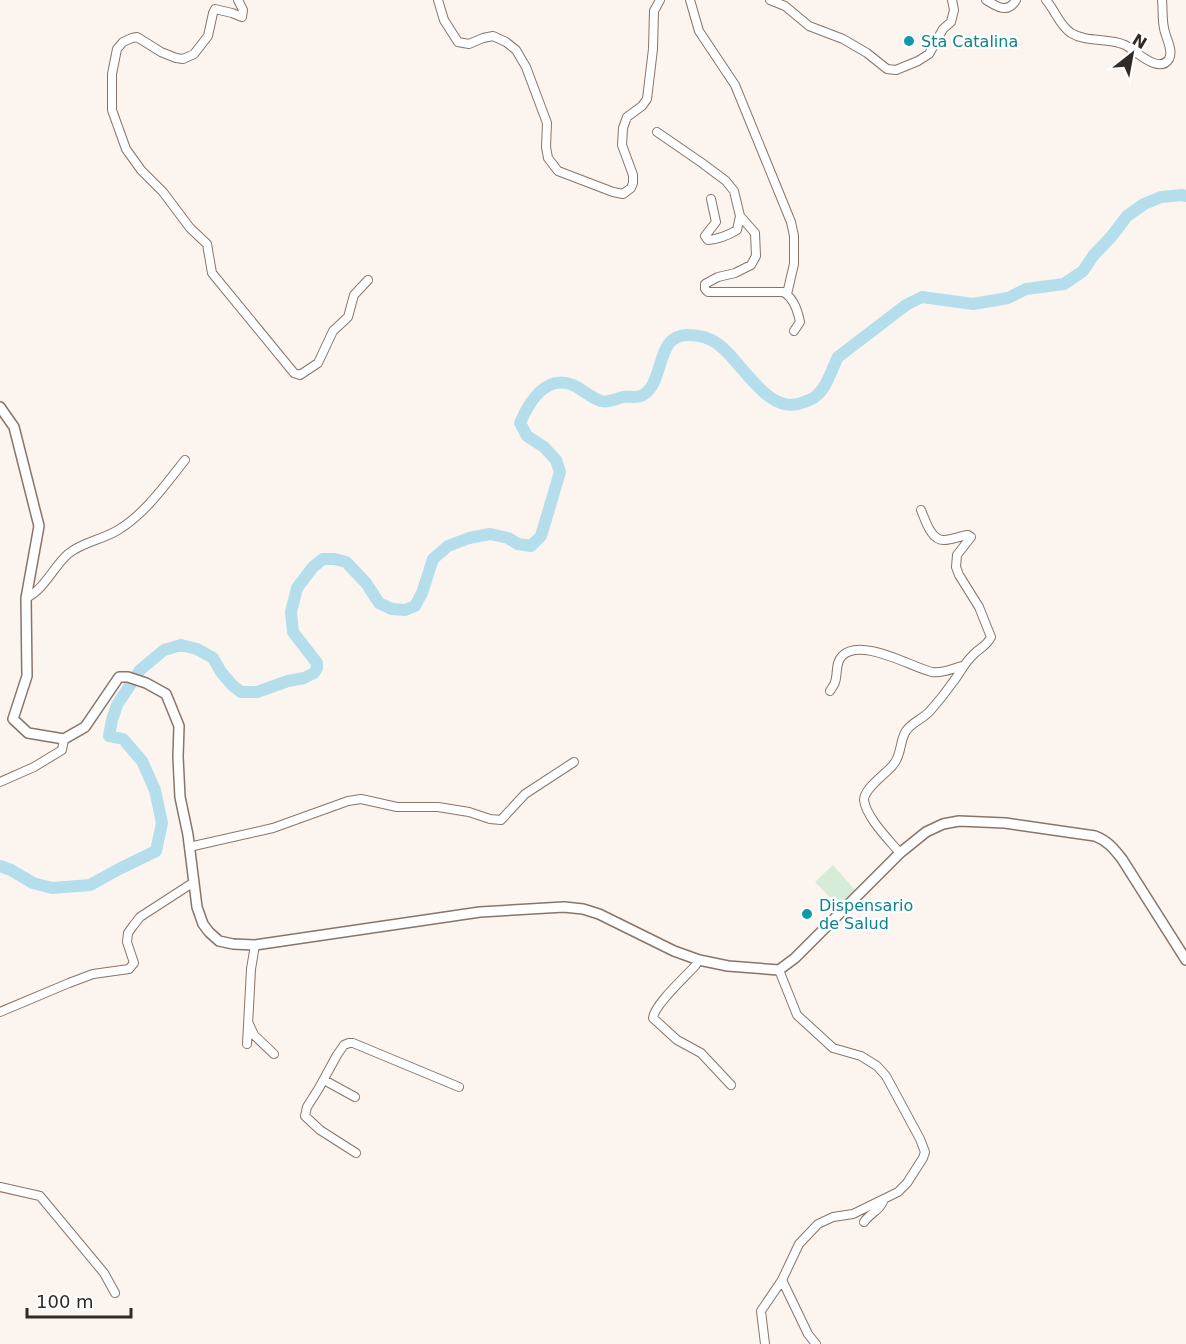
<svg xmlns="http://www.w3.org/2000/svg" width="1186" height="1344" font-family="'DejaVu Sans',sans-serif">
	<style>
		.green { fill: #d5edd8 }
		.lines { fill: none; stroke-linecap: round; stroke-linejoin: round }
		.river { stroke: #b4deec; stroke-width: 12 }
		.minor-casing { stroke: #877569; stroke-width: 10 }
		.tertiary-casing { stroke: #877569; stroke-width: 12 }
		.minor { stroke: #fff; stroke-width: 8 }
		.tertiary { stroke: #fff; stroke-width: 9 }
		.culture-dot { fill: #0f9aa8; stroke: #fff; stroke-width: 2 }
		.labels { text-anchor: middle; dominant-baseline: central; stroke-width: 4.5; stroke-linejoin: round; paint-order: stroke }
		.culture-label { font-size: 16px; fill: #0d838f; stroke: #fff; text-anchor: start }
	</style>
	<rect width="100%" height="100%" fill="#fcf4ef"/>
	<path class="green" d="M 833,865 L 856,891 L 838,906 L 815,882 Z"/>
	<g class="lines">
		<path class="river" d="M 0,866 L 11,870 L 33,883 L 52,888 L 90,885 L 119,869 L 156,851 L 162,823 L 155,790 L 142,761 L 123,739 L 109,736 L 112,720 L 117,705 L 140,670 L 164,650 L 181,645 L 197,649 L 213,658 L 221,672 L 232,685 L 241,692 L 257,692 L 288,681 L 304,678 L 314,673 L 317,668 L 317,663 L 293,632 L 291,612 L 297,588 L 313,567 L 323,559 L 334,559 L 346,562 L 366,583 L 379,603 L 392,609 L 405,610 L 415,606 L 422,593 L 433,559 L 448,546 L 469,538 L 490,534 L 508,538 L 518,544 L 531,546 L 541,536 L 560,472 L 556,460 L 544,447 L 527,436 L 520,423 C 529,402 546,374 573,385 C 582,389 591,398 601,401 C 609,403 616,399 623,397 C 628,396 636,398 641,396 C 666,385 654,334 688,335 C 699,335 710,338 718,344 C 742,361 768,418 804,402 C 807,401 813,399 816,396 C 828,386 831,370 838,357 L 906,305 L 922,297 L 973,304 L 1008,298 L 1026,289 L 1064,284 L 1083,271 L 1093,256 L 1111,237 L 1127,216 L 1144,204 L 1161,197 L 1182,195 L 1186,196"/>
		<defs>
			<path id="minor" d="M 238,0 L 243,10 L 242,17 L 232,13 L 215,9 L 213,13 L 208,36 L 194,54 L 183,59 L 176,58 L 161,52 L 137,37 L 132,38 L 123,42 L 117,49 L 112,74 L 112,110 L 126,149 L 141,170 L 163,192 L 190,228 L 207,244 L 212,273 L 294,373 L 300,375 L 318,363 L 333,331 L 348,317 L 354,295 L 368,280
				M 438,0 L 444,20 L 458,42 L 469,44 L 483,38 L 493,36 L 506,42 L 516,50 L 526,67 L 547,123 L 546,147 L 548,158 L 558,171 L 613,192 L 623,194 L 631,188 L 633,183 L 633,175 L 622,145 L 623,128 L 627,117 L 642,106 L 647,99 L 653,49 L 654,11 L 660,0
				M 690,0 L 699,31 L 735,85 L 791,222 L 794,236 L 794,264 L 787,294
				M 770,0 L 785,6 L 809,26 L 843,39 L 867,53 L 887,69 L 896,70 L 918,61 L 929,54 L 943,29 L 951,22 L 954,10 L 952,0
				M 986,0 C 997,7 1008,14 1016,0
				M 1046,0 C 1055,10 1059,25 1071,33 C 1087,43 1108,37 1125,45 C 1135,50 1159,75 1169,59 C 1174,50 1165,37 1164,28 C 1162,19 1163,9 1162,0
				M 657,132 L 702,163 L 726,181 L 734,191 L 740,216 L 755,233 L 756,256 L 751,265 L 735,273 L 718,277 L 705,284 L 705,289 L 708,292 L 783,292 C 793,297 798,312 800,322 L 794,331
				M 711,199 L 716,222 L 705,236 L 708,240 C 719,239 727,236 737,230 L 740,216
				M 26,598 C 43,591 54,566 68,554 C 82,542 102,540 118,530 C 145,514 165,485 185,460
				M 830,691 C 831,689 835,684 835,682 C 838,674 835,663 842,656 C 861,637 911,667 932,672 C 943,674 953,668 963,666
				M 0,782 L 34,767 L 62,750 L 64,739
				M 189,847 L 273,828 L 348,801 L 361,799 L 397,807 L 438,807 L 469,812 L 490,819 L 501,820 L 525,794 L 574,762
				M 900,853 C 889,840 866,817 864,800 C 864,788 886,774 893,765 C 902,755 899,742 906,731 C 912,722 923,719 930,711 C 938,702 946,692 953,682 C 960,673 964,664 972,656 C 978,649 987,646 991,637 L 979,607 L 959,575 L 956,567 L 957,555 L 971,537 L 968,535 C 960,536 952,540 944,540 C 931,541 925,519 921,510
				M 699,960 L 695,966 C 685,977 654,1005 653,1018 L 677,1040 L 701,1053 L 731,1085
				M 0,1012 L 69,983 L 93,974 L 129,969 L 134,963 L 127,942 L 128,933 L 133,926 L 140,917 L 194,882
				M 249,1024 L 254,1035 L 274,1054
				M 247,1044 L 251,969 L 255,945
				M 324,1080 L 355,1097
				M 356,1153 L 320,1130 L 305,1116 L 307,1107 L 319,1088 L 337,1055 L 344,1045 L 349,1043 L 353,1043 L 459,1087
				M 0,1187 L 40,1196 L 104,1273 L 115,1293
				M 864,1222 C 870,1213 881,1210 884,1199
				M 782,1280 L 808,1334 L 816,1344
				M 765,1344 L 761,1311 L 782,1280 L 799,1244 L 818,1224 L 833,1217 L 853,1214 L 898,1192 L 907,1183 L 923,1158 L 925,1152 L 920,1139 L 886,1076 L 877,1066 L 861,1056 L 833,1048 L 797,1015 L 779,970"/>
			<path id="tertiary" d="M 0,407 L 14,427 L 39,526 L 26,598 L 27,676 L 13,719 L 28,733 L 64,739 L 85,727 L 119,677 L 128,677 L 146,683 L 166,694 L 179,726 L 178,757 L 180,797 L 188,835 L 197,907 L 203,924 L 209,932 L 219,941 L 233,944 L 255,945 L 480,912 L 564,907 L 583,909 L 599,914 L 674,951 L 699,960 L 728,966 L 779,970 L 795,958 L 900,853 L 926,832 L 943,824 L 959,821 L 1005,823 L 1095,836 C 1108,841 1114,849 1122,859 L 1186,960"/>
		</defs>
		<use href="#minor" class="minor-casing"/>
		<use href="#tertiary" class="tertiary-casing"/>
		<use href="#minor" class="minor"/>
		<use href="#tertiary" class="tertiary"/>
	</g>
	<g class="culture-dot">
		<circle cx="909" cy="41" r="6"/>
		<circle cx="807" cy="914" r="6"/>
	</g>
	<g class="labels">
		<g class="culture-label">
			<text x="921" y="41">Sta Catalina</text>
			<text x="819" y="905">Dispensario<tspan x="819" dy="18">de Salud</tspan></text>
		</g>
	</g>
	<g transform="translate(1132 54) rotate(31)" stroke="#ffffff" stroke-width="4.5" paint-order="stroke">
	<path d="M0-4.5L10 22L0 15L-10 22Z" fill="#312a25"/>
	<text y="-9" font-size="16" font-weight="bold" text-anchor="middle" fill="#312a25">N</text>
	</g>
	<path d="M27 1308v9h104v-9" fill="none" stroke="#312a25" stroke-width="3"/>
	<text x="36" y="1308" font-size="18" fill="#312a25" stroke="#ffffff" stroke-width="4.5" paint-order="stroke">100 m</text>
</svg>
